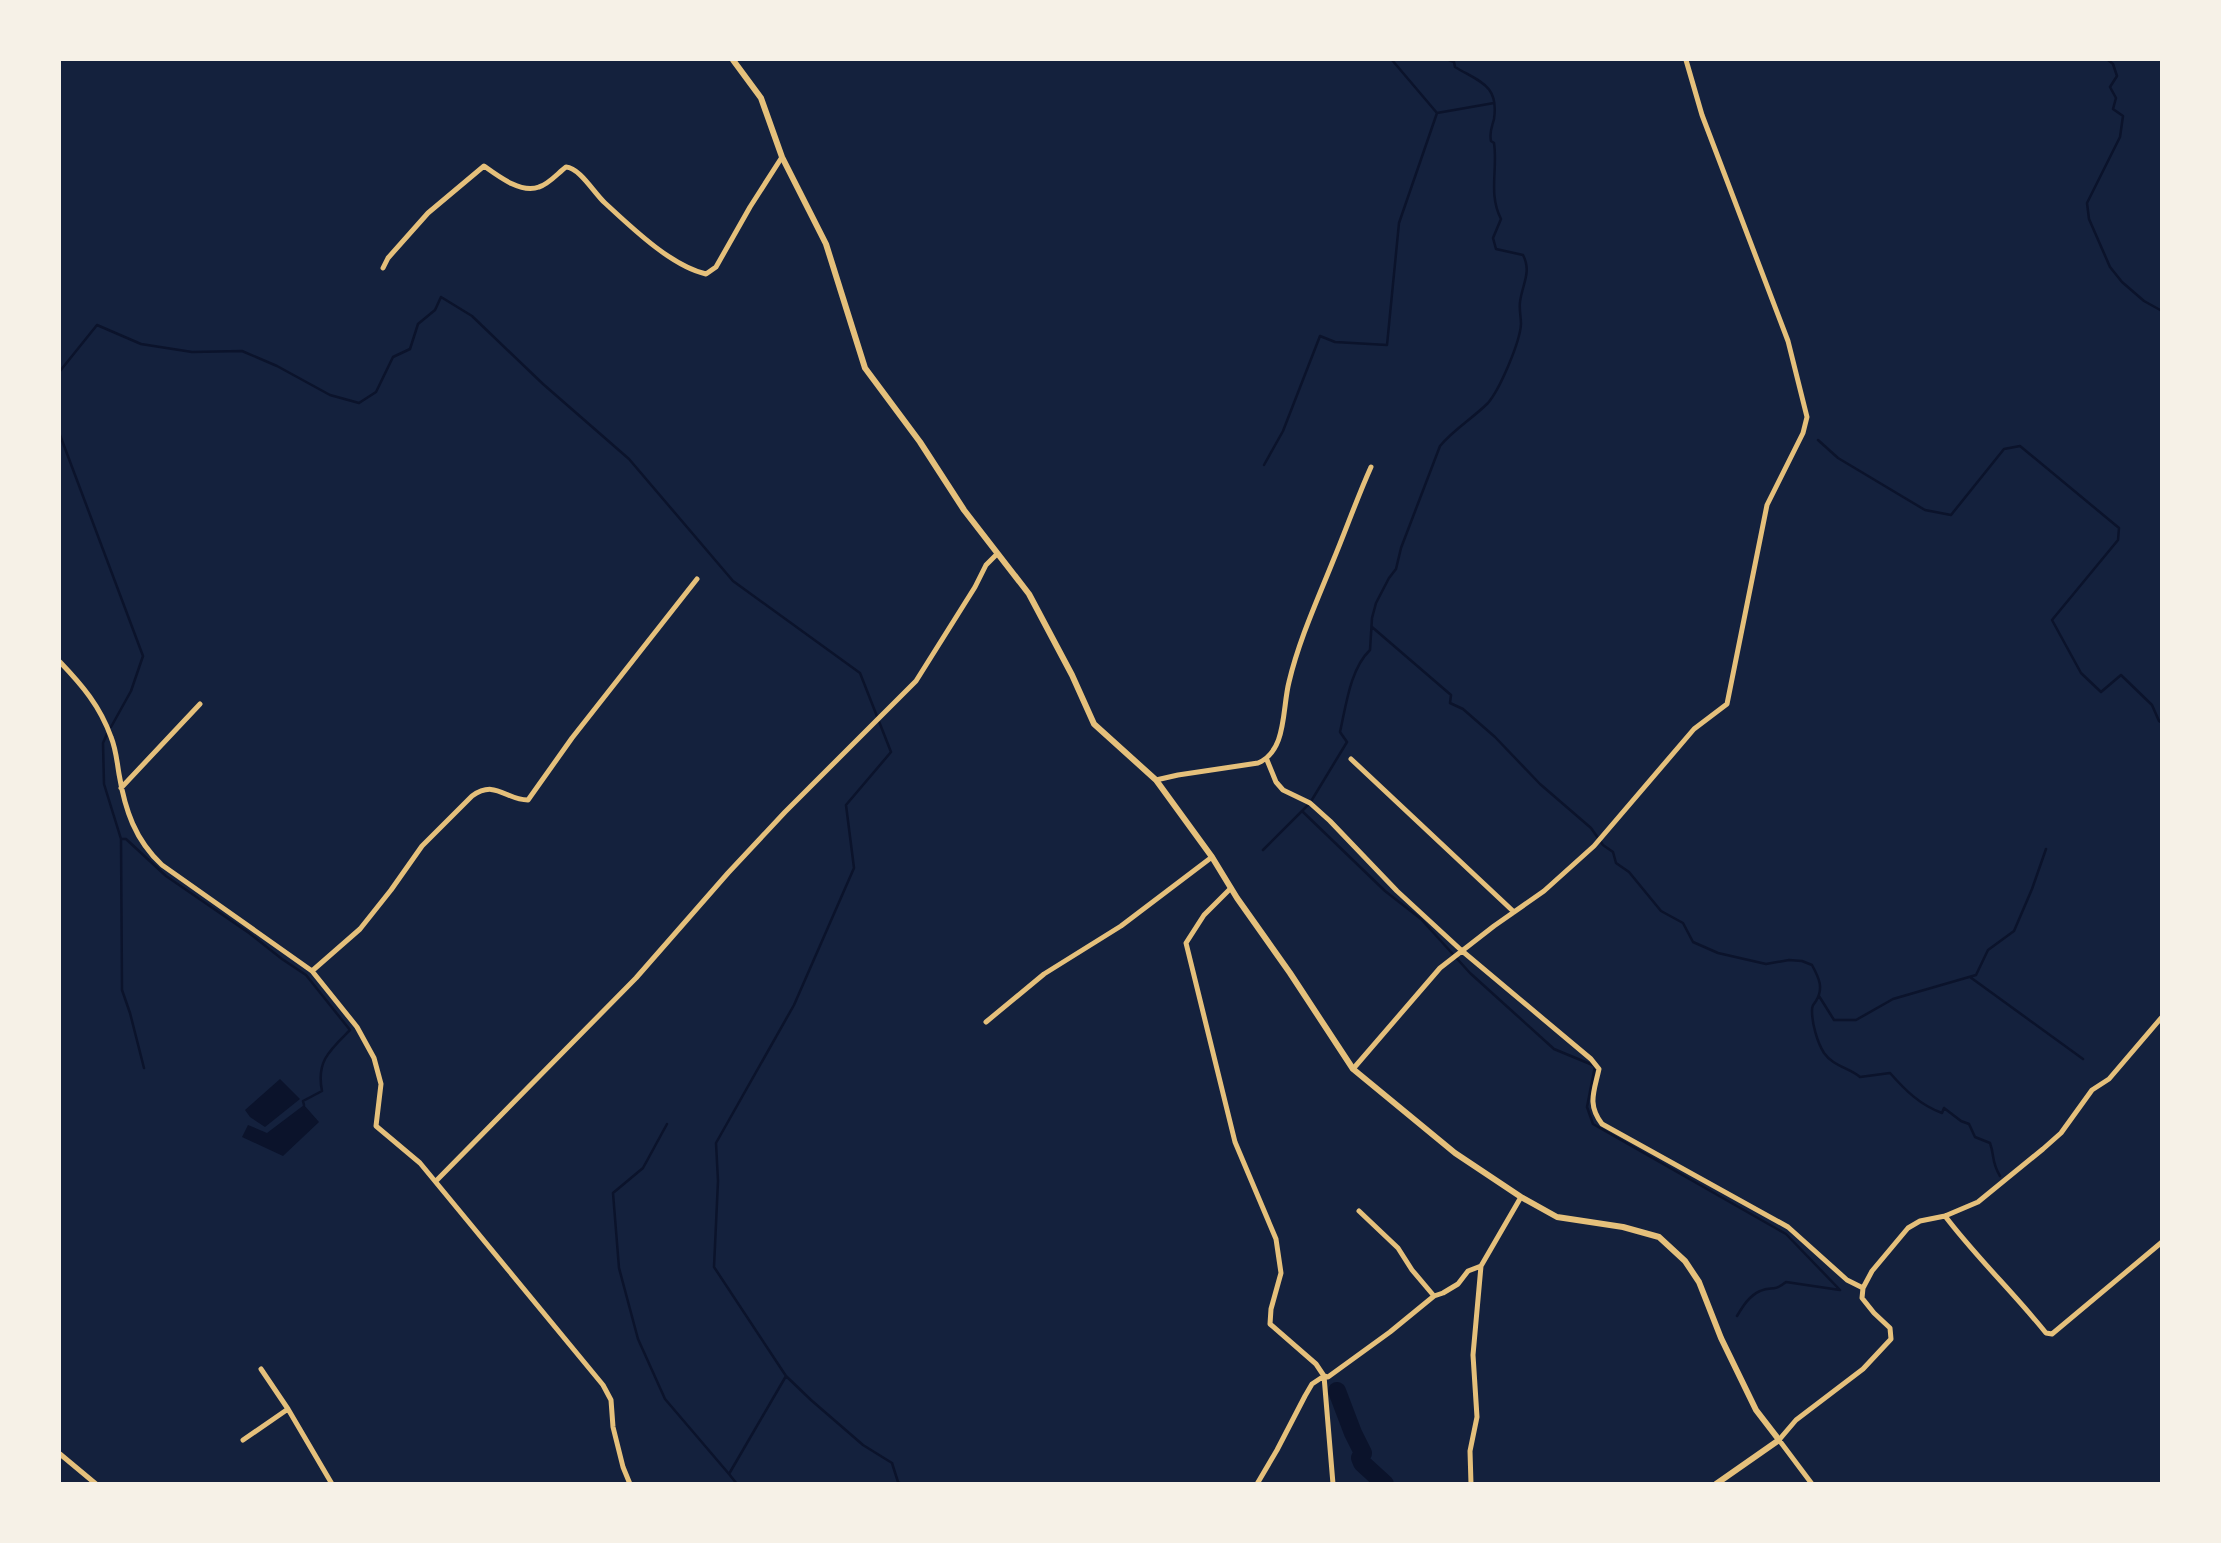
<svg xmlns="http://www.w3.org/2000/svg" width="2221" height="1543" font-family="'Titillium Web',sans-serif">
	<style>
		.water { fill: #0b132b }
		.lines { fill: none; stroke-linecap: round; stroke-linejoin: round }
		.stream { stroke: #0b132b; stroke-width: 2.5 }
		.river { stroke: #0b132b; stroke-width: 18 }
		.minor { stroke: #e5c07b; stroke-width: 5 }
		.tertiary { stroke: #e5c07b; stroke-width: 6 }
	</style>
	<rect width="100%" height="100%" fill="#14213d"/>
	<path class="water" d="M 280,1079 L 300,1099 L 265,1127 L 250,1117 L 245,1110 Z
		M 304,1105 L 319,1122 L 283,1156 L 242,1137 L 248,1125 L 267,1133 Z"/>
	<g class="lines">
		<path class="stream" d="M 1392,60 L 1437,113
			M 2108,60 L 2113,64 L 2117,76 L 2110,87 L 2116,98 L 2113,109 L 2123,116 L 2120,137 L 2087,203 L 2089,219 L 2110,267 L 2122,282 L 2144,301 L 2162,311
			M 60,371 L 97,325 L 141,344 L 192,352 L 242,351 L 277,366 L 330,395 L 359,403 L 376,392 L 393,357 L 410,349 L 418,324 L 435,310 L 441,297 L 472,316 L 543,384 L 629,459 L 733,581 L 860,673 L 891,752 L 846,805 L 854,868 L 794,1005 L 716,1143 L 718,1181 L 714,1267 L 786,1376 L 729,1474 L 737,1484
			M 60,435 L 143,656 L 131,691 L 111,727
			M 1818,440 L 1838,458 L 1925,510 L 1951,515 L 2004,449 L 2020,446 L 2119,528 L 2118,540 L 2052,620 L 2081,673 L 2101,692 L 2121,675 L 2152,705 L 2159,721 L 2162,723
			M 1264,465 L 1283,431 L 1320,336 L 1335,342 L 1387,345 L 1399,223 L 1437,113 L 1494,103
			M 1372,627 L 1451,695 L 1450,703 L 1463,709 L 1495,737 L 1540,784 L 1591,828 L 1603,845 L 1613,852 L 1616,863 L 1629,872 L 1661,911 L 1683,923 L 1693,942 L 1718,953 L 1766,964 L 1789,960 L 1802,961 L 1812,965 C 1819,978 1824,988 1816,1001 C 1813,1005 1812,1006 1812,1011 C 1812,1023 1817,1042 1824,1053 C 1833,1066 1849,1068 1860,1077 L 1890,1073 C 1905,1090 1920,1105 1942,1113 L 1944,1108 L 1961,1121 L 1969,1124 L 1975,1137 L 1990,1143 C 1995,1157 1991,1161 2000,1176
			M 107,734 L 103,743 L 104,784 L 121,839 L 122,990 L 130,1013 L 144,1068
			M 1302,811 L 1385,891 L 1421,919 L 1470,973 L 1554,1049 L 1595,1066 L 1587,1107 L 1593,1124 L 1786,1234 L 1840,1290 L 1786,1282 C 1772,1293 1772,1285 1760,1291 C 1749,1296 1743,1306 1737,1316
			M 121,839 L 126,839 L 166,876 L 249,933 L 282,959 L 306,975 L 350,1030 C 330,1050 316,1061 322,1091 L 303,1101 L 304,1105
			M 1263,850 L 1310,803 L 1347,742 L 1340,732 C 1346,706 1350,669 1370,650 L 1372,618 L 1376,603 L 1389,578 L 1396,569 L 1401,548 L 1440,446 C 1454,429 1472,419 1488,403 C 1500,389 1520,342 1521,324 C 1521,317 1519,309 1520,302 C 1522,285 1532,272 1523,255 L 1496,249 L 1493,238 L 1501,219 C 1488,194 1498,169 1494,143 L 1491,141 C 1489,132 1492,127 1494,119 C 1499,85 1480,82 1455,67 L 1454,62 L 1449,60
			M 1970,977 L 2083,1059
			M 1819,996 L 1834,1020 L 1856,1020 L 1893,999 L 1976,975 L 1988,950 L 2014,931 L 2032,889 L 2046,849
			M 667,1124 L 643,1168 L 613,1193 L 619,1268 L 638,1339 L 665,1399 L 729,1474
			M 786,1376 L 811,1400 L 863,1445 L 892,1463 L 898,1482 L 902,1484"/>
		<path class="river" d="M 1337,1391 L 1353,1433 L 1363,1453 L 1360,1458 L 1362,1463 L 1385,1484"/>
		<path class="minor" d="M 383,268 L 388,258 L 428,213 L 484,166 C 498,176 521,194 539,187 C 549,184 558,173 566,167 C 580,168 594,193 605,203 C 631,227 671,266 706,274 L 716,267 L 750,207 L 782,157
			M 60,662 C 82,685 100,706 111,737 C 116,749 117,762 119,774 C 125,810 135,840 162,865 L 312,971 L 357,1027 L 374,1058 L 381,1084 L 376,1126 L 420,1163 L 603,1385 L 611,1400 L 613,1427 L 623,1467 L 630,1484
			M 1351,759 L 1514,912
			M 1267,760 L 1276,782 L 1283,790 L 1310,803 L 1330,821 L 1397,891 L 1461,950 L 1591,1059 L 1599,1069 C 1594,1092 1587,1104 1602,1124 L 1788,1227 L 1847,1280 L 1863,1288
			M 1156,780 L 1178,775 L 1258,763 C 1287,751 1282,709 1289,682 C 1299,640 1317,601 1333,561 C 1346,530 1357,498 1371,467
			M 121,788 L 200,704
			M 1231,888 L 1204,915 L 1186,943 L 1235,1142 L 1276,1239 L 1281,1273 L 1271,1309 L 1270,1324 L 1316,1364 L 1324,1376 L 1312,1384 L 1305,1396 L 1277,1450 L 1257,1484
			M 312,971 L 360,929 L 391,890 L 422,846 L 472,796 C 496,779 505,800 528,800 L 572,738 L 697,579
			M 986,1022 L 1044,974 L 1121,926 L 1212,857
			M 1353,1069 L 1440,968 L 1494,926 L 1544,891 L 1594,846 L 1694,729 L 1727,704 L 1767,505 L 1803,433 L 1807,417 L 1788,341 L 1702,115 L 1686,60
			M 436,1181 L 636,978 L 728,873 L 785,812 L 916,681 L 975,587 L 986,565 L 997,554
			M 1945,1216 C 1976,1257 2014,1293 2046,1333 L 2052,1334 L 2162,1242
			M 1434,1296 L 1443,1293 L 1458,1284 L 1468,1271 L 1481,1266 L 1521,1197
			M 261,1369 L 288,1409 L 332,1484
			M 243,1440 L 288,1409
			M 60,1454 L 96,1484
			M 1333,1484 L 1324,1376 L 1328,1377 L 1390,1332 L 1434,1296 L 1412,1270 L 1398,1248 L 1359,1211
			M 1471,1484 L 1470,1451 L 1477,1417 L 1473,1355 L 1481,1266
			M 1812,1484 L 1779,1440 L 1796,1420 L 1863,1369 L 1891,1339 L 1890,1328 L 1874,1313 L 1862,1298 L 1863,1288 L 1872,1271 L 1908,1228 L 1920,1221 L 1945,1216 L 1978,1202 L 2043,1149 L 2061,1133 L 2092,1090 L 2109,1079 L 2162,1017"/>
		<path class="tertiary" d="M 733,60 L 761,98 L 782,157 L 826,244 L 865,368 L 920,442 L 964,510 L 1029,594 L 1072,675 L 1094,724 L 1156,780 L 1212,857 L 1237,898 L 1290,973 L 1353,1069 L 1455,1153 L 1521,1197 L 1557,1217 L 1623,1227 L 1659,1237 L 1685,1261 L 1699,1282 L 1721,1338 L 1756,1410 L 1779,1440 L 1716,1484"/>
	</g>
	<rect width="2221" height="1543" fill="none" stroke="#f6f1e7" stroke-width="122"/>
</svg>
